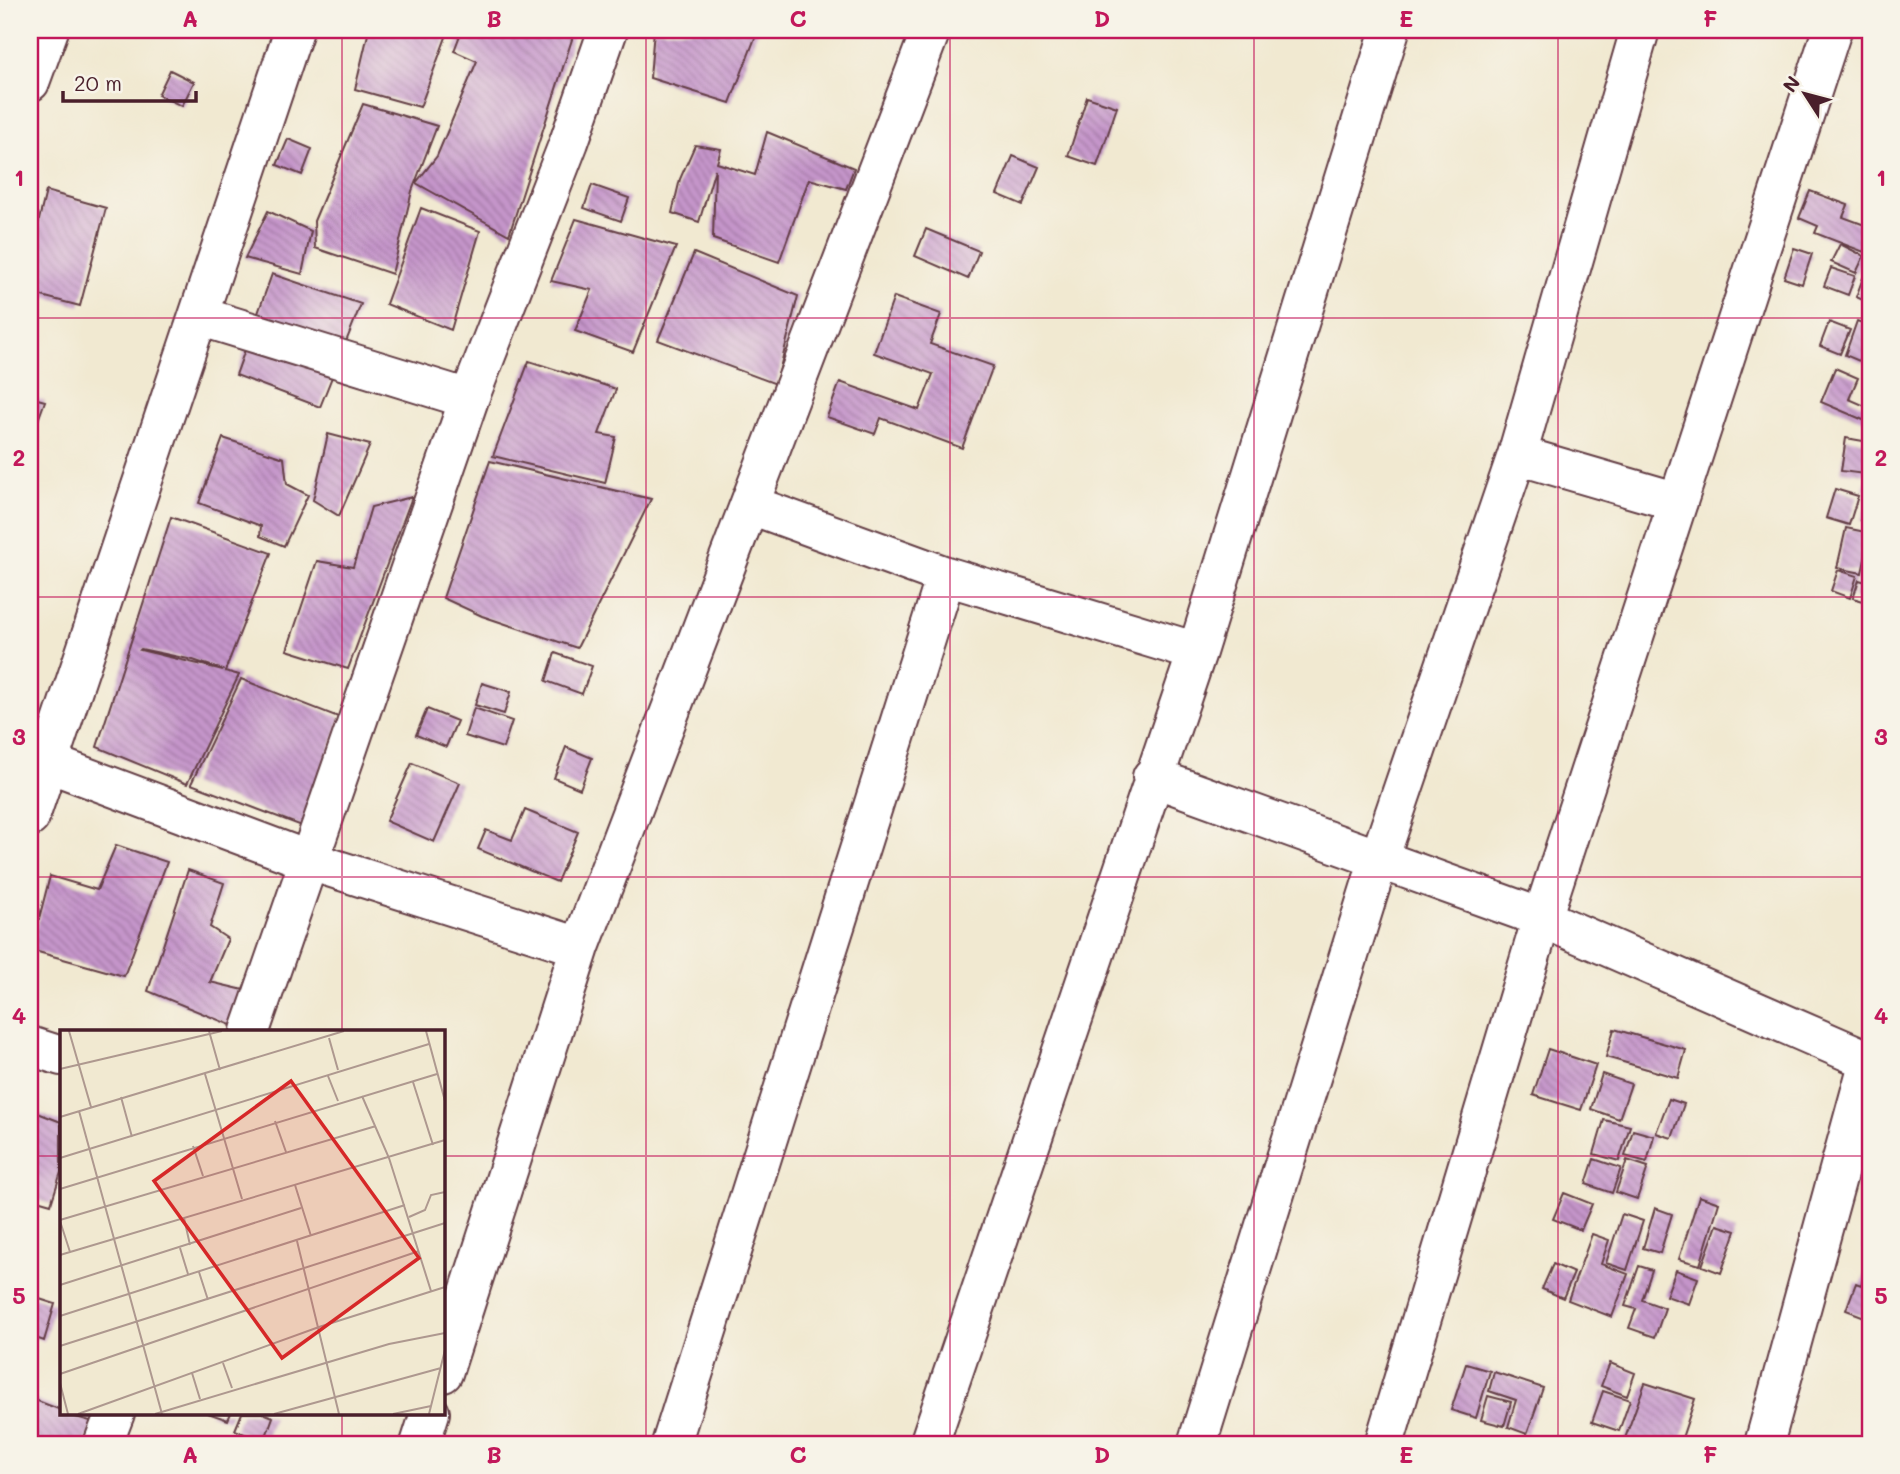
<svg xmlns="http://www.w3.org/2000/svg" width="1900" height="1474" font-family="Mali,sans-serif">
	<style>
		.building { fill: url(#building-back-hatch); fill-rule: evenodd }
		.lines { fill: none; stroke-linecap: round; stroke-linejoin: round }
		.minor-casing { stroke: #633d44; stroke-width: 42 }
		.minor { stroke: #fff; stroke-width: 38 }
		.grid { fill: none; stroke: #c2185b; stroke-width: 2; stroke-opacity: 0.55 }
		.inset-road { fill: none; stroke: #ae988f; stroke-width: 2 }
		.view { fill: #d62828; fill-opacity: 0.15; stroke: #d62828; stroke-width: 3.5 }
		.inset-edge { fill: none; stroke: #4a1f2b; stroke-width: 3.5 }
		.neatline { fill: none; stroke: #c2185b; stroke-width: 2.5 }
		.grid-label { font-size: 23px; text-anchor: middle; font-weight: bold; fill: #c2185b }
	</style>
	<defs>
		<pattern id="building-back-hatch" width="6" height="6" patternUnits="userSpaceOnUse" patternTransform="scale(1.75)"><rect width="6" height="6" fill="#c595ca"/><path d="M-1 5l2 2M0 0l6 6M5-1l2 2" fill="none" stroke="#a279a4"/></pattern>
	</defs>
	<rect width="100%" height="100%" fill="#f7f3e8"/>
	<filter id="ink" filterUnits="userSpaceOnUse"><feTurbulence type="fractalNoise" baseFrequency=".0143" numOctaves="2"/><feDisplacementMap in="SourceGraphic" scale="14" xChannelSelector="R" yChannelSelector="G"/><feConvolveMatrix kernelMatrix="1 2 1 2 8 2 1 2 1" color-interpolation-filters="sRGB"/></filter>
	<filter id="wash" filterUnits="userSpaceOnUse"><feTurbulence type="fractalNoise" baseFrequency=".00686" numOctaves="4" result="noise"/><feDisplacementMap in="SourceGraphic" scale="28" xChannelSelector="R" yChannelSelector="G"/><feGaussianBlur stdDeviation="1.57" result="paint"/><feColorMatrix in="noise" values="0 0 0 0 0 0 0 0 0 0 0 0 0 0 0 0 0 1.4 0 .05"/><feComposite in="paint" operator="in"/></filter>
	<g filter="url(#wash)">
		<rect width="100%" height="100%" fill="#f1e9d1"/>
		<g id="blocks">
			<path class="building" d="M 369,30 L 429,30 L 446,37 L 420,107 L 355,89 Z
				M 462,30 L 575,30 L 509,235 L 416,183 L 437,156 L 477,61 L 454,51 Z
				M 654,30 L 758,30 L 730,103 L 650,78 Z
				M 170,70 L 194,82 L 182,106 L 158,95 Z
				M 1087,97 L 1117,107 L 1097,166 L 1068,156 Z
				M 363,104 L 437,126 L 412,191 L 392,274 L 315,248 L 314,221 Z
				M 767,132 L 854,168 L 846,189 L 809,179 L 779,262 L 713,239 L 715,169 L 699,222 L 672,213 L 680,179 L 695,145 L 721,149 L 717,163 L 755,175 Z
				M 288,139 L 312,149 L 302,175 L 277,165 Z
				M 1013,156 L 1039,167 L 1023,205 L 997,194 Z
				M 592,185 L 629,198 L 621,221 L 584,208 Z
				M 46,191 L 106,208 L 80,306 L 30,293 L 30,222 L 38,224 Z
				M 1810,191 L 1848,205 L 1843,217 L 1870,227 L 1864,252 L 1815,233 L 1818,226 L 1799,218 Z
				M 421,208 L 480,231 L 451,330 L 386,304 Z
				M 268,211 L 311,231 L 302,274 L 245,258 Z
				M 576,219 L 676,247 L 633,352 L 575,331 L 592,290 L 551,281 Z
				M 926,229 L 979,251 L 968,279 L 915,256 Z
				M 1840,244 L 1864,256 L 1856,273 L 1831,262 Z
				M 1794,248 L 1812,254 L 1802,284 L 1784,278 Z
				M 694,253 L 798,296 L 776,384 L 658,340 Z
				M 1831,268 L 1855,276 L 1848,295 L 1824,286 Z
				M 272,274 L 361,304 L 320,407 L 236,375 Z
				M 1863,278 L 1870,280 L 1870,303 L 1856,297 Z
				M 894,297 L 941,314 L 930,344 L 993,366 L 962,448 L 881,418 L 875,434 L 827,417 L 840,382 L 919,410 L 933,374 L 874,353 Z
				M 1857,321 L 1870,326 L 1870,348 L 1864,363 L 1845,355 Z
				M 1829,322 L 1850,330 L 1840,354 L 1820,346 Z
				M 529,361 L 616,389 L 599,434 L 616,437 L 605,483 L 493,456 Z
				M 1835,368 L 1858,378 L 1849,399 L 1870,408 L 1868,422 L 1821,402 Z
				M 30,397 L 45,401 L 30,442 Z
				M 328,434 L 370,445 L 339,516 L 313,500 Z
				M 223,438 L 284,458 L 287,484 L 308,495 L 284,546 L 260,536 L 261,526 L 199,503 Z
				M 1846,438 L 1869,442 L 1864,474 L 1841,471 Z
				M 490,461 L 651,499 L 577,648 L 482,616 L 443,598 Z
				M 1870,471 L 1870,491 L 1863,488 Z
				M 1835,489 L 1858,496 L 1849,525 L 1826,518 Z
				M 1870,494 L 1870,523 L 1861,520 Z
				M 412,497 L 348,669 L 287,650 L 317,561 L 353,567 L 371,507 Z
				M 171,517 L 271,553 L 225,671 L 239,675 L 187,784 L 97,747 ZM 141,649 L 193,660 L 223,670 L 140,650 Z
				M 1846,528 L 1870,533 L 1870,551 L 1867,550 L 1862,573 L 1837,568 Z
				M 1870,563 L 1870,580 L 1865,579 Z
				M 1838,570 L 1857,576 L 1850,598 L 1831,591 Z
				M 1859,580 L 1870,583 L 1870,603 L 1853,598 Z
				M 555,653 L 592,666 L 582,694 L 546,681 Z
				M 241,679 L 341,718 L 302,826 L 191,784 Z
				M 482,683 L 511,692 L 504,714 L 475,705 Z
				M 474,708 L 512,721 L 503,748 L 465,736 Z
				M 427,709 L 457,721 L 446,747 L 416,735 Z
				M 566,747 L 592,758 L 580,789 L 554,778 Z
				M 412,763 L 460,783 L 434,842 L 386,821 Z
				M 525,810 L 578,832 L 557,882 L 478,849 L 486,830 L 512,840 Z
				M 116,845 L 167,862 L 124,976 L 31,950 L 50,876 L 97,890 Z
				M 188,870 L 224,883 L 210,927 L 228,939 L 210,982 L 244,990 L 233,1026 L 148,991 Z
				M 1614,1029 L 1686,1050 L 1678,1078 L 1606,1057 Z
				M 1548,1049 L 1596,1065 L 1581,1110 L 1533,1095 Z
				M 1602,1074 L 1631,1084 L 1619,1119 L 1591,1109 Z
				M 1669,1099 L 1684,1104 L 1672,1138 L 1656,1133 Z
				M 30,1110 L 61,1122 L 61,1172 L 51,1204 L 30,1198 Z
				M 1604,1120 L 1630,1126 L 1619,1161 L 1594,1154 Z
				M 1633,1130 L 1654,1136 L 1647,1162 L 1625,1156 Z
				M 1594,1159 L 1621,1168 L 1612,1193 L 1586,1184 Z
				M 1627,1160 L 1648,1167 L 1637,1199 L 1616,1192 Z
				M 1564,1193 L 1592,1204 L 1581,1230 L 1553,1219 Z
				M 1699,1196 L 1719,1203 L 1700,1265 L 1679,1259 Z
				M 1655,1208 L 1672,1214 L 1660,1253 L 1643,1248 Z
				M 1622,1214 L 1643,1221 L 1627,1270 L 1606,1263 Z
				M 1717,1225 L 1736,1231 L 1721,1273 L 1702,1266 Z
				M 1870,1226 L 1870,1251 L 1862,1248 Z
				M 1592,1234 L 1609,1240 L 1601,1264 L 1628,1274 L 1612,1317 L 1568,1300 Z
				M 1870,1260 L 1870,1319 L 1846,1310 L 1856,1283 L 1861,1285 Z
				M 1553,1264 L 1574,1273 L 1563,1298 L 1542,1289 Z
				M 1639,1266 L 1652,1270 L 1642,1300 L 1665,1308 L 1655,1337 L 1629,1328 L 1636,1309 L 1625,1306 Z
				M 1676,1270 L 1698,1278 L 1689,1304 L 1666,1296 Z
				M 30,1296 L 55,1304 L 44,1341 L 30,1336 Z
				M 1610,1363 L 1635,1373 L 1627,1396 L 1601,1386 Z
				M 1466,1364 L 1490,1371 L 1476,1418 L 1451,1410 Z
				M 1494,1372 L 1543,1388 L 1527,1434 L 1508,1427 L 1516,1400 L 1489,1391 Z
				M 1645,1383 L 1695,1399 L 1680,1444 L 1623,1444 Z
				M 1603,1391 L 1630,1400 L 1619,1431 L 1592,1422 Z
				M 1488,1396 L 1511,1402 L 1504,1426 L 1481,1420 Z
				M 30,1398 L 61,1410 L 61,1413 L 94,1422 L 85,1444 L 30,1444 Z
				M 208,1413 L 231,1413 L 228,1420 Z
				M 242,1413 L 263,1413 L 273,1417 L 264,1442 L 235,1430 Z"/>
		</g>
	</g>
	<g filter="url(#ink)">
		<use href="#blocks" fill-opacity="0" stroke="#633d44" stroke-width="2"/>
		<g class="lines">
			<defs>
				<path id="minor" d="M 30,82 L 49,30
					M 199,316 L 469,399
					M 1517,455 L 1678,502
					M 751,505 L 946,576 L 1197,652
					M 30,756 L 310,861 L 580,947
					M 1152,777 L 1542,918 L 1870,1061
					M 30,817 L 294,30
					M 250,1031 L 469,399 L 569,142 L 608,30
					M 30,1046 L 61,1056
					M 443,1373 L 580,947 L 931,30
					M 103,1444 L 115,1413
					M 420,1444 L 430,1413
					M 671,1444 L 946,576
					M 929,1444 L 1197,652 L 1390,30
					M 1197,1444 L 1379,859 L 1517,455 L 1640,30
					M 1384,1444 L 1542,918 L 1832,30
					M 1764,1444 L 1870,1057"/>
			</defs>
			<use href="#minor" class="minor-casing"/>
			<use href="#minor" class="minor"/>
		</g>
	</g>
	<path class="grid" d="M 342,30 L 342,1031M 646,30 L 646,1444M 950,30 L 950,1444M 1254,30 L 1254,1444M 1558,30 L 1558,1444M 30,318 L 1870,318M 30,597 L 1870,597M 30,877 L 1870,877M 30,1156 L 61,1156M 443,1156 L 1870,1156M 342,1413 L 342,1444"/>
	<g transform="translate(60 1030)">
		<rect width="385" height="385" fill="#f1e9d1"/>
		<path class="inset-road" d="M 9,1 L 31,77M 149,1 L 160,40M 366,1 L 385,71M 269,8 L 278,40M 0,39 L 162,1M 145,44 L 182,169M 268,46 L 278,71M 353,52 L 373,115M 302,66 L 329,128 L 371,261M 61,67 L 72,107M 19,81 L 102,384M 0,87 L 284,1M 215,91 L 226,122M 133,116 L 143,146M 0,128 L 369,14M 235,155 L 251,206M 0,159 L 377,44M 349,187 L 365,180 L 371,165 L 385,162M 124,188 L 130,215M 0,190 L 316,96M 0,191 L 10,222M 237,211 L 279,384M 120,218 L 128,244M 0,225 L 385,110M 139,242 L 148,270M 0,255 L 241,178M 0,286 L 345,175M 0,316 L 385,193M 163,333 L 172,358M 132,343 L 140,369M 0,344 L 359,221M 0,353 L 8,384M 18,384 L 259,297 L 385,257M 95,384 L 329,314 L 385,303M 214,384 L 381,338M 333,384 L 371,376M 369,384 L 385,320"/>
		<path class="view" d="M 231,51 L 359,228 L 222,328 L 94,151 Z"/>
		<rect width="385" height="385" class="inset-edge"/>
	</g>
	<rect width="1900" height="1474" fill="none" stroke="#f7f3e8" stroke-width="77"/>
	<g transform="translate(1805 94) rotate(306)" stroke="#f7f3e8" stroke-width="5" paint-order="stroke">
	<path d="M0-5L12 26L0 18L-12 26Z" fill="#4a1f2b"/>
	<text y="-10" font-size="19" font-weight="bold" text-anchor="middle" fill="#4a1f2b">N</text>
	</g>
	<path d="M63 91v10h133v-10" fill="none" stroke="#4a1f2b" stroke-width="3.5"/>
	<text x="74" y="91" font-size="21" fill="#4a1f2b" stroke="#f7f3e8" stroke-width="5" paint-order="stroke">20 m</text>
	<rect x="38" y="38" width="1824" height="1398" class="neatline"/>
	<g class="grid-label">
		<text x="190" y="27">A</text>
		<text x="494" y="27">B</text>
		<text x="798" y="27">C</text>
		<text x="1102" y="27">D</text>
		<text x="1406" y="27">E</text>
		<text x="1710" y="27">F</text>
		<text x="19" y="186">1</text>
		<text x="1881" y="186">1</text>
		<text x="19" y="466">2</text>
		<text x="1881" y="466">2</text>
		<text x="19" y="745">3</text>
		<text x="1881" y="745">3</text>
		<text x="19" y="1024">4</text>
		<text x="1881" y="1024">4</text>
		<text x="19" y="1304">5</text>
		<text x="1881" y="1304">5</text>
		<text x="190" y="1463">A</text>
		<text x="494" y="1463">B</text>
		<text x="798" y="1463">C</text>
		<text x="1102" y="1463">D</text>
		<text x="1406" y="1463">E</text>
		<text x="1710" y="1463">F</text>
	</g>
</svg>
